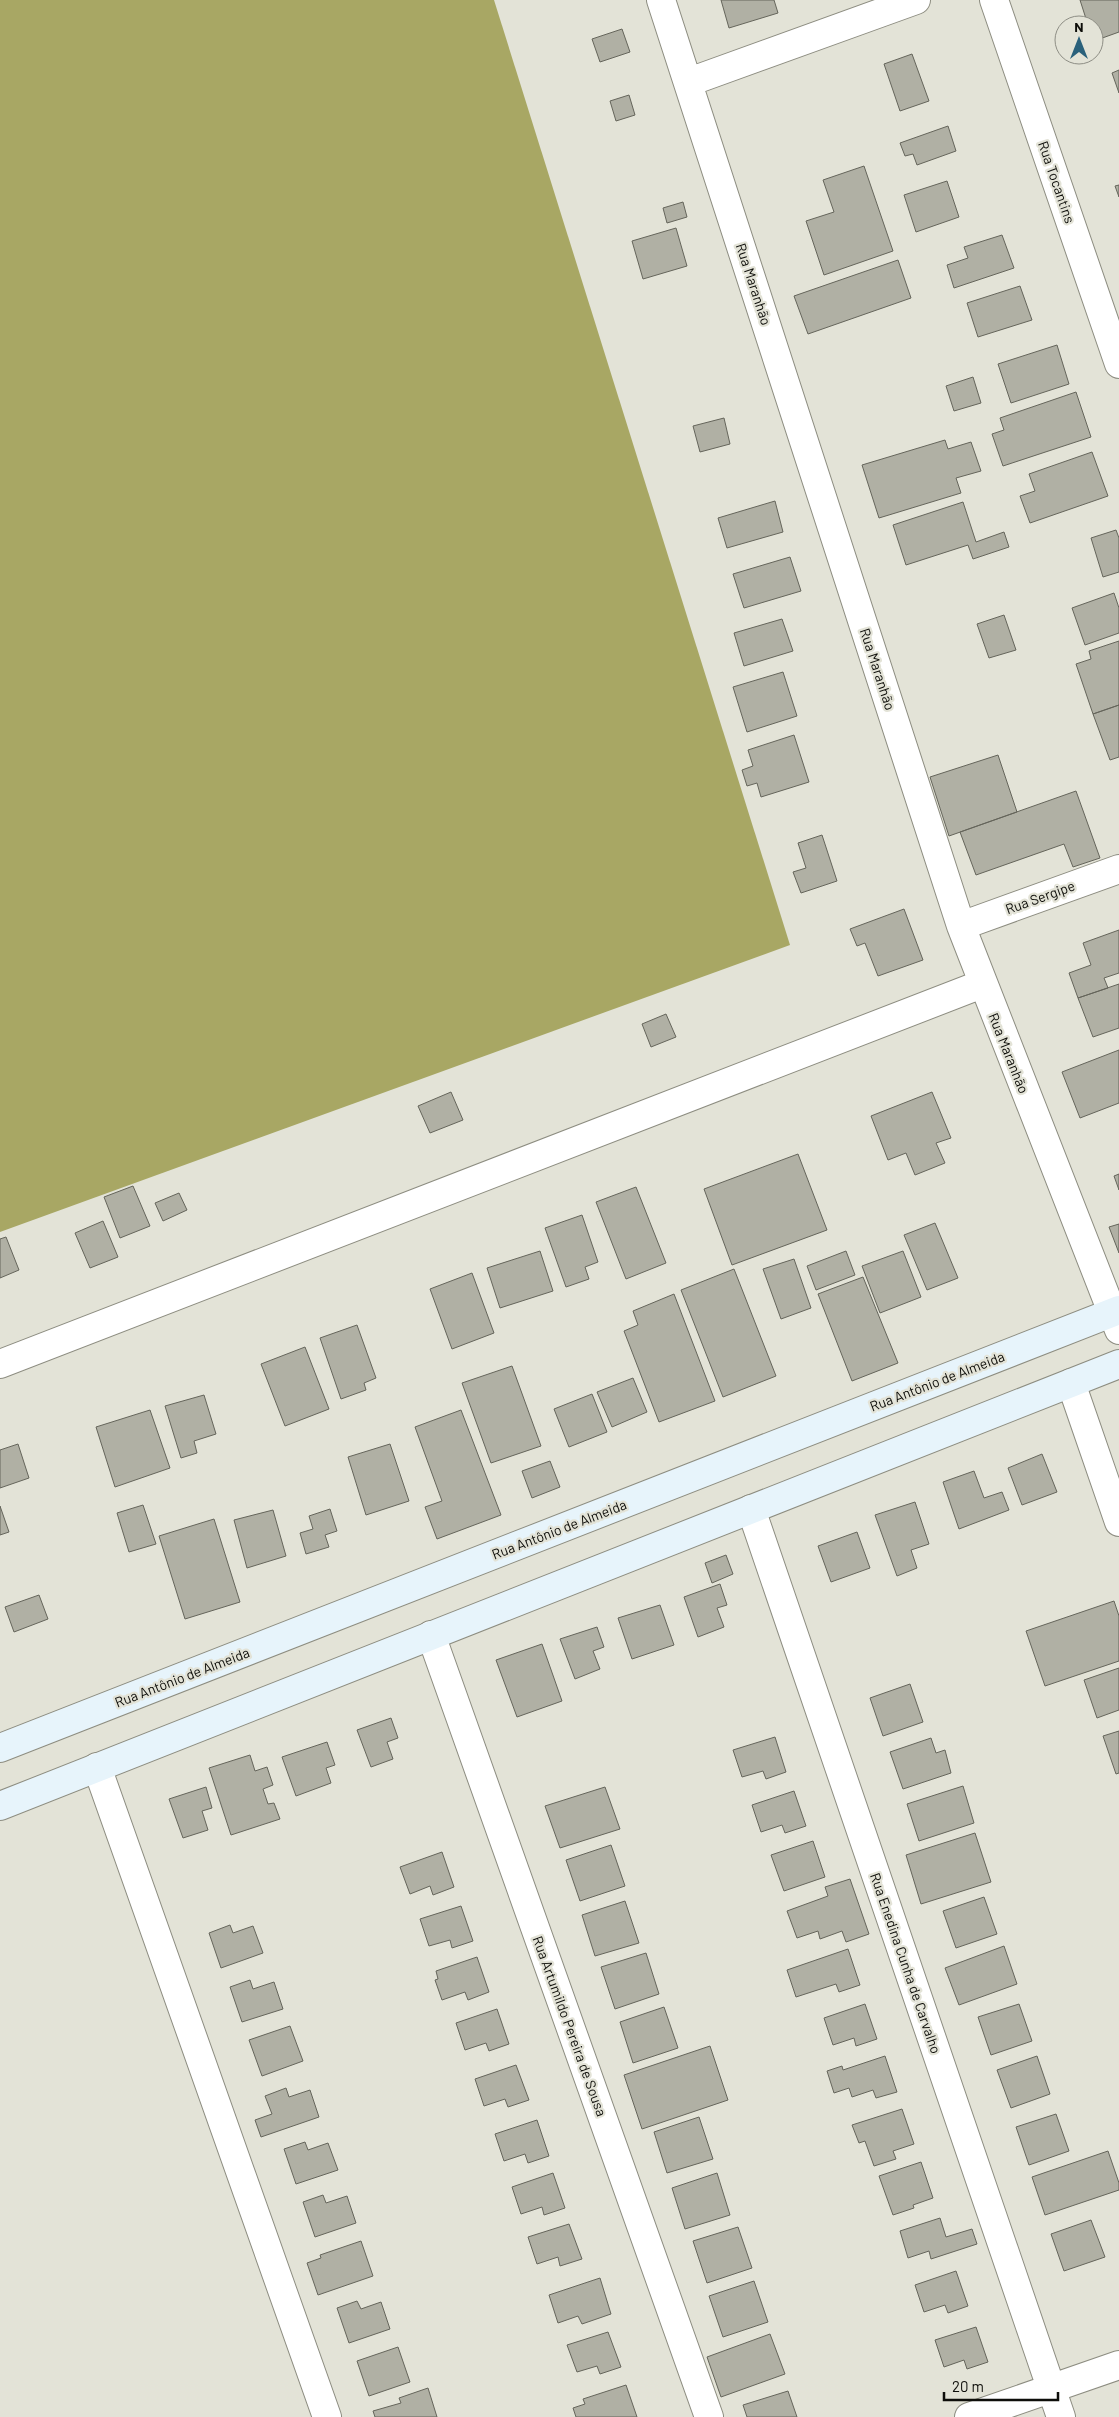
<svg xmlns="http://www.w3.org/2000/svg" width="1119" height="2417" font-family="Barlow,sans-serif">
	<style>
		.forest { fill: #a8a764 }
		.building { fill: #b0b0a4; stroke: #65655b }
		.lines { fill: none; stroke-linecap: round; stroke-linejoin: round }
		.street-casing { stroke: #8d8d81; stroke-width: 30 }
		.secondary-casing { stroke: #8d8d81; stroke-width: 30 }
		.street { stroke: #fff; stroke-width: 28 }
		.secondary { stroke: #e7f4fb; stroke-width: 28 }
		.labels { text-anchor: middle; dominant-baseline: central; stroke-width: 4.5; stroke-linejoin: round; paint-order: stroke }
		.street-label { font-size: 14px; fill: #0e0e0a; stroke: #e3e3d7 }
	</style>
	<rect width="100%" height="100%" fill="#e3e3d7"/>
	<path class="forest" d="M 0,0 L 494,0 L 790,945 L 0,1232 Z"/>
	<path class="building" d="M 721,0 L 774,0 L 778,13 L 729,28 Z
		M 1080,0 L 1119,0 L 1119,32 L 1094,41 L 1094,25 L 1088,25 Z
		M 622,29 L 630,52 L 600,62 L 592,39 Z
		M 912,54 L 929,101 L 900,111 L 884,64 Z
		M 1119,70 L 1119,93 L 1112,73 Z
		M 629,95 L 635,115 L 616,121 L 610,101 Z
		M 948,126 L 956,151 L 917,165 L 913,154 L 905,156 L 900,143 Z
		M 864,166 L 893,251 L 824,275 L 806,221 L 834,212 L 823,180 Z
		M 947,181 L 959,217 L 916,232 L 904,195 Z
		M 1119,185 L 1119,197 L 1115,186 Z
		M 683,202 L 687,217 L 667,223 L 663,208 Z
		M 676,228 L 687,266 L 643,279 L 632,241 Z
		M 1002,235 L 1014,268 L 954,288 L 947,265 L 968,258 L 964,247 Z
		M 898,260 L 911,298 L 808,334 L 794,296 Z
		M 1020,286 L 1032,320 L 978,337 L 967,303 Z
		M 1057,345 L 1069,384 L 1011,403 L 998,364 Z
		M 973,377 L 981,403 L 954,411 L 946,386 Z
		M 1076,392 L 1091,437 L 1003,466 L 992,434 L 1004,430 L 1000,418 Z
		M 724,418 L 730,444 L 700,452 L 693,426 Z
		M 945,440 L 948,449 L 971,442 L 981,471 L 956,478 L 961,493 L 879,518 L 862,465 Z
		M 1092,452 L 1108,496 L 1030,523 L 1020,496 L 1035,491 L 1029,474 Z
		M 775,501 L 783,532 L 727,548 L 718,518 Z
		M 963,502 L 976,542 L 1004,532 L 1009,547 L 973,559 L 968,545 L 906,565 L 893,525 Z
		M 1116,530 L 1119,538 L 1119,572 L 1103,577 L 1091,538 Z
		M 790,557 L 801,591 L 744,608 L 733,574 Z
		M 1114,593 L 1119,608 L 1119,633 L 1085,645 L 1072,608 Z
		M 1004,615 L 1016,650 L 989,658 L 977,624 Z
		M 782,619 L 793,651 L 744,666 L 734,633 Z
		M 1119,641 L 1119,705 L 1093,714 L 1076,664 L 1091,659 L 1089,651 Z
		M 783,672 L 797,716 L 747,732 L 733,687 Z
		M 1119,705 L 1119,757 L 1110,760 L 1093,714 Z
		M 794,735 L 809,782 L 761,797 L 757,783 L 747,786 L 742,770 L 753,766 L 748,750 Z
		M 998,755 L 1017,812 L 949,836 L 930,777 Z
		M 1076,791 L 1100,858 L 1073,867 L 1064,844 L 976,875 L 960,832 Z
		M 822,835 L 837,881 L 801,893 L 793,872 L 806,868 L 798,843 Z
		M 904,909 L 923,960 L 878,976 L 865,943 L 857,946 L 850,929 Z
		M 1119,930 L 1119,973 L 1104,978 L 1108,988 L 1078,998 L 1069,973 L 1091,965 L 1083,943 Z
		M 1119,984 L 1119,1028 L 1093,1037 L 1078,998 Z
		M 666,1014 L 676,1037 L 651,1047 L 642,1024 Z
		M 1119,1050 L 1119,1103 L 1080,1118 L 1062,1072 Z
		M 451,1092 L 463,1120 L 430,1133 L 418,1106 Z
		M 932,1092 L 951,1138 L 936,1143 L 945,1163 L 915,1175 L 906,1153 L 888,1160 L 871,1116 Z
		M 798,1154 L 827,1230 L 732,1265 L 704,1189 Z
		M 1119,1174 L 1119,1190 L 1114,1176 Z
		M 133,1186 L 150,1226 L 120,1238 L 104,1197 Z
		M 636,1187 L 666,1263 L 626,1279 L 596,1202 Z
		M 179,1193 L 187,1210 L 163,1221 L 155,1203 Z
		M 582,1215 L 598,1262 L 585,1267 L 589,1279 L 566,1287 L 545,1228 Z
		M 103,1221 L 118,1257 L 90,1268 L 75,1233 Z
		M 935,1223 L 958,1278 L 927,1290 L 904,1235 Z
		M 1119,1224 L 1119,1253 L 1109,1227 Z
		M 6,1237 L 19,1270 L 0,1278 L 0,1239 Z
		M 540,1251 L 553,1291 L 500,1308 L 487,1268 Z
		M 846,1251 L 855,1275 L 816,1290 L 807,1266 Z
		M 903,1251 L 921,1297 L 880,1313 L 862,1266 Z
		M 794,1259 L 811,1308 L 781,1319 L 763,1269 Z
		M 734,1269 L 776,1376 L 723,1397 L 681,1290 Z
		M 472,1273 L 494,1333 L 452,1349 L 430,1289 Z
		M 863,1277 L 898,1363 L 852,1381 L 818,1294 Z
		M 674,1294 L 715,1401 L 659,1422 L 624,1331 L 638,1325 L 633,1311 Z
		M 357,1325 L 376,1378 L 364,1383 L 366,1390 L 341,1399 L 320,1338 Z
		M 305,1347 L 329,1409 L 285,1426 L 261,1364 Z
		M 512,1366 L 541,1446 L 491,1463 L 462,1383 Z
		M 633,1378 L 647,1412 L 612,1427 L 597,1392 Z
		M 592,1394 L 607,1432 L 569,1447 L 554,1409 Z
		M 204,1395 L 216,1434 L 194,1441 L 197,1453 L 181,1458 L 165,1406 Z
		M 150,1410 L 170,1468 L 115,1487 L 96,1427 Z
		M 461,1410 L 501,1515 L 437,1539 L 425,1507 L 442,1501 L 415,1427 Z
		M 18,1444 L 29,1478 L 0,1488 L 0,1450 Z
		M 390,1444 L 409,1501 L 366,1515 L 348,1457 Z
		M 1042,1454 L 1057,1492 L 1022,1505 L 1008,1468 Z
		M 550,1461 L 560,1487 L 532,1498 L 522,1471 Z
		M 974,1471 L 984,1498 L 1002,1492 L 1009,1510 L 959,1529 L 943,1482 Z
		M 915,1502 L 929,1544 L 911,1550 L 917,1568 L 897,1576 L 875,1515 Z
		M 143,1505 L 156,1544 L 129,1552 L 117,1513 Z
		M 0,1506 L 9,1532 L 0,1535 Z
		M 330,1509 L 337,1531 L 325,1535 L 329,1547 L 306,1554 L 300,1533 L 313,1529 L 309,1516 Z
		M 273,1510 L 286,1556 L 247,1568 L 234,1520 Z
		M 214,1519 L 240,1602 L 185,1619 L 159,1536 Z
		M 857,1532 L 870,1568 L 831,1582 L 818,1546 Z
		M 726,1555 L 733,1574 L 712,1583 L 705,1563 Z
		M 720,1584 L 727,1605 L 717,1608 L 724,1627 L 698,1637 L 684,1597 Z
		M 39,1595 L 48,1619 L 14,1632 L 5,1607 Z
		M 1114,1601 L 1119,1616 L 1119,1661 L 1045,1686 L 1026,1631 Z
		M 660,1605 L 674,1645 L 632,1659 L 618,1618 Z
		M 597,1627 L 604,1647 L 593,1651 L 600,1669 L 575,1679 L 560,1639 Z
		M 542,1644 L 562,1701 L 517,1717 L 496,1660 Z
		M 1119,1668 L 1119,1710 L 1097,1718 L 1084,1680 Z
		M 910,1684 L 923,1722 L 883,1736 L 870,1698 Z
		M 391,1718 L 398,1738 L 387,1742 L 393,1759 L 371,1767 L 357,1730 Z
		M 1119,1731 L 1119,1773 L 1116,1774 L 1103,1736 Z
		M 775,1737 L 786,1772 L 766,1779 L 763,1771 L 742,1777 L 733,1750 Z
		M 931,1738 L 936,1753 L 945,1750 L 951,1773 L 903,1789 L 890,1752 Z
		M 327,1742 L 335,1765 L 326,1768 L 331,1783 L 296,1796 L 282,1757 Z
		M 250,1755 L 255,1771 L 267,1767 L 273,1785 L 263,1789 L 268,1804 L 274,1803 L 280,1819 L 231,1835 L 209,1768 Z
		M 963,1786 L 974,1823 L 919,1841 L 907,1804 Z
		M 206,1787 L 212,1808 L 202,1811 L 208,1830 L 183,1838 L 169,1799 Z
		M 605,1787 L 620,1829 L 560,1848 L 545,1806 Z
		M 794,1791 L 806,1826 L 785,1833 L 782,1825 L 761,1832 L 752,1805 Z
		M 975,1833 L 991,1882 L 921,1904 L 906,1855 Z
		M 813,1841 L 825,1877 L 784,1891 L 771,1855 Z
		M 611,1845 L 625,1886 L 580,1901 L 566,1860 Z
		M 442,1852 L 454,1887 L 433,1895 L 430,1886 L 410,1894 L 400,1867 Z
		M 850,1879 L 869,1934 L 846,1942 L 842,1931 L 820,1939 L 818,1931 L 797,1938 L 787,1911 L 828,1896 L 825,1887 Z
		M 984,1897 L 997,1934 L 956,1948 L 943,1911 Z
		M 625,1901 L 639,1943 L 595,1956 L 582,1915 Z
		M 461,1906 L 473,1941 L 452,1948 L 450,1940 L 429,1946 L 420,1919 Z
		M 230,1925 L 233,1933 L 253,1926 L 263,1953 L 221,1968 L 209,1933 Z
		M 1004,1946 L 1017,1984 L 959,2005 L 945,1968 Z
		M 848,1949 L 860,1985 L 839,1992 L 836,1984 L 796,1997 L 787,1970 Z
		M 646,1953 L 659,1994 L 615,2009 L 601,1967 Z
		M 477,1957 L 489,1992 L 468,2000 L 465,1992 L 442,2000 L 435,1980 L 438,1979 L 436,1971 Z
		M 250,1980 L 253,1989 L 274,1982 L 283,2009 L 242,2022 L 230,1987 Z
		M 865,2004 L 877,2039 L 856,2046 L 854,2038 L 833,2045 L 824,2018 Z
		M 1019,2004 L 1032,2041 L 991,2055 L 978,2017 Z
		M 664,2007 L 678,2048 L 633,2063 L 620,2022 Z
		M 497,2009 L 509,2044 L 489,2051 L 486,2043 L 465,2050 L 456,2023 Z
		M 290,2026 L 303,2061 L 262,2076 L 249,2040 Z
		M 710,2046 L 728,2100 L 642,2129 L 624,2075 Z
		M 885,2056 L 897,2092 L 876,2098 L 873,2090 L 852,2097 L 849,2088 L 834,2093 L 827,2071 L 842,2066 L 843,2070 Z
		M 1037,2056 L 1050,2094 L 1011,2108 L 997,2070 Z
		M 516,2065 L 529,2100 L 508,2107 L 505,2099 L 484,2106 L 475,2079 Z
		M 286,2088 L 289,2097 L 310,2090 L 319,2117 L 261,2137 L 255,2120 L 272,2114 L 265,2096 Z
		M 902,2109 L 914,2144 L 893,2151 L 896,2159 L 874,2166 L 865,2141 L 859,2143 L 852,2125 Z
		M 1056,2114 L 1069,2151 L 1029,2165 L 1016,2127 Z
		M 699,2117 L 713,2159 L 667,2173 L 654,2132 Z
		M 537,2120 L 549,2156 L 528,2163 L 525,2154 L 504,2161 L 495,2134 Z
		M 305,2142 L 308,2150 L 328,2143 L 338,2170 L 296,2184 L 284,2149 Z
		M 1108,2151 L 1119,2183 L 1119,2190 L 1045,2215 L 1032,2177 Z
		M 921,2162 L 933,2198 L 913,2205 L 914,2208 L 893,2215 L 879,2176 Z
		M 553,2173 L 565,2208 L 544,2215 L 542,2207 L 521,2214 L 512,2187 Z
		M 717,2173 L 730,2215 L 685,2229 L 672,2188 Z
		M 323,2195 L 326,2203 L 347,2196 L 356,2223 L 315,2237 L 303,2202 Z
		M 940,2218 L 946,2237 L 972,2229 L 977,2244 L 931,2259 L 929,2251 L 908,2258 L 900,2231 Z
		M 1091,2220 L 1105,2257 L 1064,2271 L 1051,2234 Z
		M 569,2224 L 582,2259 L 560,2266 L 558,2257 L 537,2264 L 528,2237 Z
		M 738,2227 L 752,2268 L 707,2283 L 693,2241 Z
		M 361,2241 L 373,2276 L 318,2295 L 307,2263 L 321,2258 L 320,2255 Z
		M 956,2271 L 968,2306 L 948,2313 L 945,2305 L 924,2312 L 915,2285 Z
		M 600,2278 L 611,2314 L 582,2324 L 578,2316 L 558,2323 L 549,2295 Z
		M 754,2281 L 768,2322 L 723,2337 L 709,2296 Z
		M 357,2301 L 361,2309 L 381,2302 L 390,2329 L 349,2343 L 337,2308 Z
		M 976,2327 L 988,2362 L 967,2369 L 964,2360 L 944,2367 L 935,2340 Z
		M 608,2332 L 621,2367 L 600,2374 L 597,2366 L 577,2372 L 567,2345 Z
		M 770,2334 L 785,2374 L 721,2397 L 707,2357 Z
		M 398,2347 L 410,2382 L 369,2396 L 357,2361 Z
		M 626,2385 L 637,2417 L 576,2417 L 573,2408 L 585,2404 L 583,2399 Z
		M 428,2388 L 437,2417 L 375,2417 L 373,2411 L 401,2403 L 399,2398 Z
		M 788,2391 L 797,2417 L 747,2417 L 743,2405 Z"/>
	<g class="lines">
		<defs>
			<path id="street" d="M 661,0 L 961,926 L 1119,1330
				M 994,0 L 1119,364
				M 689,82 L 916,0
				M 961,926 L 1119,869
				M 0,1364 L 982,984
				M 1071,1383 L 1119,1522
				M 751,1509 L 1061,2417
				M 431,1635 L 709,2417
				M 97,1767 L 327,2417
				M 969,2417 L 1119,2365"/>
			<path id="secondary" d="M 0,1748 L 1119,1310
				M 0,1806 L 1119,1364"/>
		</defs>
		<use href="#street" class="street-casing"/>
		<use href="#secondary" class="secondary-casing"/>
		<use href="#street" class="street"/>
		<use href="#secondary" class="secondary"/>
	</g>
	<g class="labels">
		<g class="street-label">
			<text transform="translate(1057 182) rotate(71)">Rua Tocantins</text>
			<text transform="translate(754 284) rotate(72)">Rua Maranhão</text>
			<text transform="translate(878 669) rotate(72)">Rua Maranhão</text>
			<text transform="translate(1040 897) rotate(-20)">Rua Sergipe</text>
			<text transform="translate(1009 1053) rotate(68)">Rua Maranhão</text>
			<text transform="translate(937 1381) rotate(-21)">Rua Antônio de Almeida</text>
			<text transform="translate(559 1529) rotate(-21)">Rua Antônio de Almeida</text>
			<text transform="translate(182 1677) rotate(-21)">Rua Antônio de Almeida</text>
			<text transform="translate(906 1963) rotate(71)">Rua Enedina Cunha de Carvalho</text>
			<text transform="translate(570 2026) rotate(70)">Rua Artumildo Pereira de Sousa</text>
		</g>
	</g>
	<g transform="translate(1079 40)"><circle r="24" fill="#e3e3d7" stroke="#8e8e85"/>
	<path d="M0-4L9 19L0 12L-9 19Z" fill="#2a617b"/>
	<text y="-8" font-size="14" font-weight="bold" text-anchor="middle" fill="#0e0e0a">N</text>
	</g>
	<path d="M944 2392v8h114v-8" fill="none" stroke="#0e0e0a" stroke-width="2.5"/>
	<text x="952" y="2392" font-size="15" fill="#0e0e0a" stroke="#e3e3d7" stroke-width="4" paint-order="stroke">20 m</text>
</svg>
